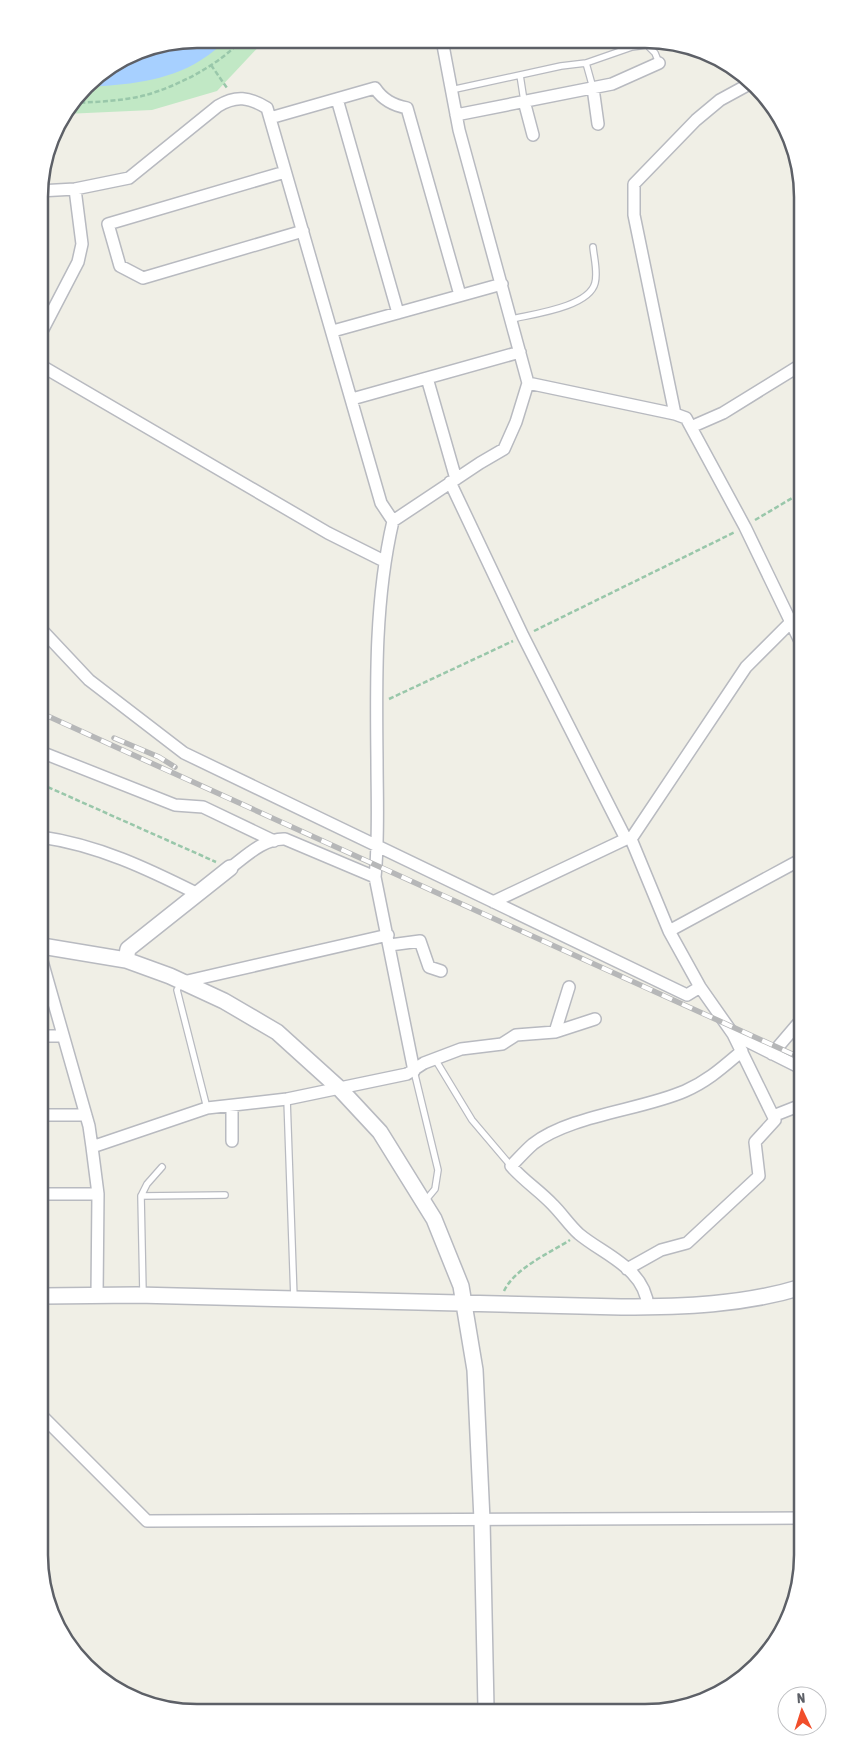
<svg xmlns="http://www.w3.org/2000/svg" width="842" height="1751" font-family="'Asap Condensed',sans-serif">
	<style>
		.green { fill: #c1e8c5 }
		.water { fill: #a7d0ff }
		.lines { fill: none; stroke-linecap: round; stroke-linejoin: round }
		.service-casing { stroke: #b8bac0; stroke-width: 8 }
		.minor-casing { stroke: #b8bac0; stroke-width: 14 }
		.tertiary-casing { stroke: #b8bac0; stroke-width: 18 }
		.path { stroke: #99c7aa; stroke-width: 2.5; stroke-dasharray: 5 2.5; stroke-linecap: butt }
		.service { stroke: #fff; stroke-width: 5.5 }
		.minor { stroke: #fff; stroke-width: 11 }
		.tertiary { stroke: #fff; stroke-width: 15 }
		.rail-casing { stroke: #b6b7b8; stroke-width: 5.5 }
		.rail { stroke: #fff; stroke-width: 4; stroke-dasharray: 11; stroke-linecap: butt }
		.rim { fill: none; stroke: #5d6067; stroke-width: 2.5 }
	</style>
	<rect width="100%" height="100%" fill="#f0efe6"/>
	<path class="green" d="M 197,39 L 266,39 L 217,91 L 152,110 L 65,114 L 92,78 L 137,51 Z"/>
	<path class="water" d="M 197,39 L 229,39 C 219,46 211,54 201,60 C 167,82 124,85 85,87 L 92,78 L 137,51 Z"/>
	<g class="lines">
		<defs>
			<path id="service" d="M 586,63 L 593,88
				M 520,75 L 524,101
				M 451,90 L 561,66 L 586,63 L 632,47 L 647,45 L 655,53 L 659,63
				M 512,319 C 533,314 589,307 595,283 C 598,272 594,258 593,247
				M 181,983 L 177,990 L 207,1108
				M 435,1059 L 472,1120 L 511,1166
				M 414,1071 L 438,1170 L 435,1189 L 425,1201
				M 287,1099 L 294,1299
				M 141,1196 L 225,1195
				M 143,1293 L 141,1196 L 147,1184 L 162,1167"/>
			<path id="minor" d="M 593,88 L 598,124
				M 337,99 L 398,313
				M 524,101 L 533,135
				M 456,115 L 612,84 L 659,63
				M 270,118 L 375,88 C 383,100 393,105 407,108 L 460,295
				M 285,172 L 108,224 L 120,266 L 143,278 L 303,231
				M 39,191 L 75,189 L 129,178 L 218,106 C 236,95 249,97 267,108 L 381,503 L 393,521
				M 333,331 L 502,284
				M 40,335 L 78,262 L 82,244 L 75,189
				M 40,365 L 328,533 L 384,561
				M 427,378 L 456,479
				M 528,383 L 675,414 L 686,418 L 745,527 L 800,641
				M 352,399 L 520,352
				M 675,414 L 634,215 L 634,184 L 696,120 L 720,100 L 753,82
				M 691,427 L 723,413 L 799,366
				M 450,482 L 523,636 L 626,839 L 631,839 L 669,931 L 700,987 L 733,1034 L 775,1120 L 755,1142 L 759,1176 L 687,1243 L 661,1250 L 627,1269
				M 41,629 L 89,680 L 184,753 L 687,995 L 700,987
				M 41,752 L 175,805 L 203,807 L 274,841
				M 41,837 C 98,845 148,869 198,894
				M 631,839 L 746,667 L 790,623
				M 230,868 C 246,856 264,838 285,839 L 375,877
				M 493,902 L 626,839
				M 669,931 L 800,860
				M 390,945 L 420,941 L 429,967 L 441,971
				M 42,961 L 89,1126 L 92,1147
				M 183,982 L 388,935
				M 555,1032 L 569,987
				M 733,1034 L 801,1068
				M 42,1036 L 63,1036
				M 772,1054 L 801,1020
				M 414,1071 L 375,877 C 379,838 377,798 377,759 C 376,680 375,598 393,521 L 480,463 L 504,449 L 516,422 L 528,383 L 459,130 L 442,40
				M 232,1106 L 232,1141
				M 42,1115 L 86,1115
				M 773,1116 L 801,1105
				M 43,1194 L 98,1194 L 92,1147 L 207,1108 L 287,1099 L 407,1074 L 424,1063 L 461,1049 L 502,1044 L 516,1035 L 555,1032 L 595,1019
				M 97,1296 L 98,1194
				M 648,1307 C 645,1268 604,1255 579,1234 C 570,1226 562,1214 553,1205 C 540,1191 524,1181 511,1166 C 518,1159 525,1151 533,1144 C 570,1115 642,1110 685,1091 C 708,1081 723,1067 742,1051
				M 44,1418 L 147,1521 L 803,1518"/>
			<path id="tertiary" d="M 42,946 L 126,960 L 170,976 L 224,1001 L 277,1032 L 340,1089 L 380,1132 L 434,1219 L 461,1286 L 475,1370 L 482,1520 L 486,1708
				M 126,960 L 128,949 L 230,868
				M 43,1296 L 137,1295 L 621,1307 C 683,1307 743,1305 802,1287"/>
		</defs>
		<use href="#service" class="service-casing"/>
		<use href="#minor" class="minor-casing"/>
		<use href="#tertiary" class="tertiary-casing"/>
		<path class="path" d="M 211,65 L 227,88
			M 73,103 C 97,102 123,101 146,95 C 178,86 221,64 242,39
			M 755,520 L 799,494
			M 534,631 L 735,532
			M 389,699 L 513,641
			M 41,784 L 216,862
			M 504,1291 C 515,1268 548,1254 570,1240"/>
		<use href="#service" class="service"/>
		<use href="#minor" class="minor"/>
		<use href="#tertiary" class="tertiary"/>
		<defs>
			<path id="rail" d="M 41,713 L 801,1058
				M 114,738 L 159,757 L 175,767"/>
		</defs>
		<use href="#rail" class="rail-casing"/>
		<use href="#rail" class="rail"/>
	</g>
	<path d="M0 0H842V1751H0ZM197 48H645A149 149 0 0 1 794 197V1555A149 149 0 0 1 645 1704H197A149 149 0 0 1 48 1555V197A149 149 0 0 1 197 48Z" fill="#fff" fill-rule="evenodd"/>
	<path class="rim" d="M197 48H645A149 149 0 0 1 794 197V1555A149 149 0 0 1 645 1704H197A149 149 0 0 1 48 1555V197A149 149 0 0 1 197 48Z"/>
	<g transform="translate(802 1711) rotate(356)"><circle r="24" fill="#ffffff" stroke="#bebfc2"/>
	<path d="M0-4L9 19L0 12L-9 19Z" fill="#f14e2b"/>
	<text y="-8" font-size="14" font-weight="bold" text-anchor="middle" fill="#5d6067">N</text>
	</g>
</svg>
